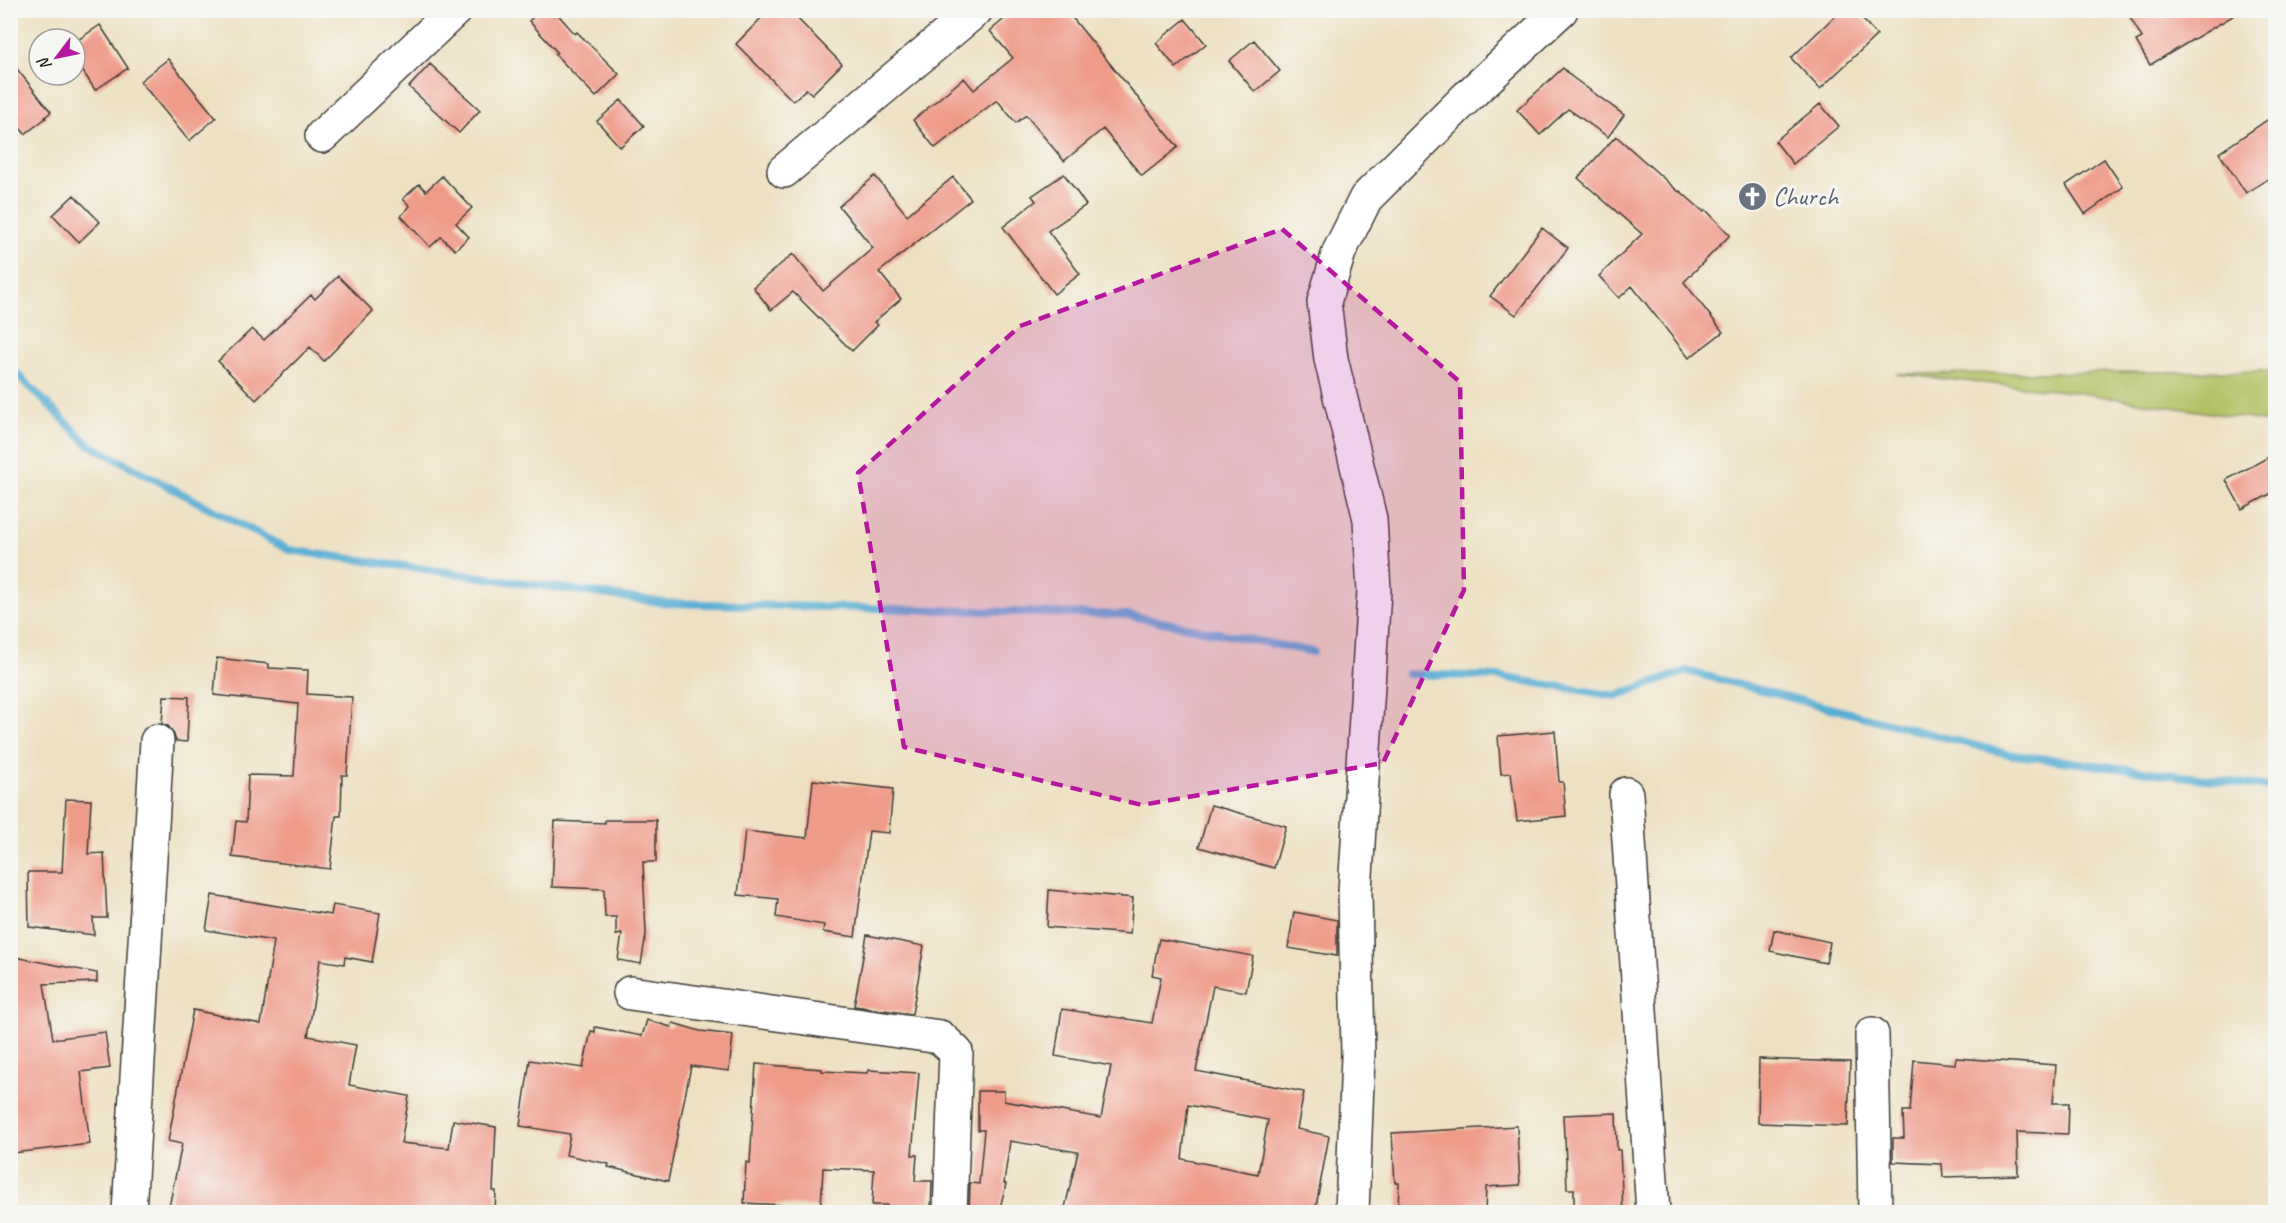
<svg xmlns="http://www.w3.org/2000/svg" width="2286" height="1223" font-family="Caveat,sans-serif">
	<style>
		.green { fill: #b2c163; stroke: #676e40; stroke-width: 1.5 }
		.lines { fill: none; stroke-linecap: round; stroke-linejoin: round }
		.stream { stroke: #58aed4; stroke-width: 8 }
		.building { fill: #ef9b8a; fill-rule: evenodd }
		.minor-casing { stroke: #3c3a35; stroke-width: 36 }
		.minor { stroke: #fff; stroke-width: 33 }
		.marked { fill: #b5179e; fill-opacity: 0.2; stroke: #b5179e; stroke-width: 4.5; stroke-dasharray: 12 8; stroke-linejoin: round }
		.labels { text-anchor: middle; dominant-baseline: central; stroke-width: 6; stroke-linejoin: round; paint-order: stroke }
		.worship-label { font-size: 26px; fill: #5b616d; stroke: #f6f6f2; text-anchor: start }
	</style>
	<rect width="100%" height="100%" fill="#f6f6f2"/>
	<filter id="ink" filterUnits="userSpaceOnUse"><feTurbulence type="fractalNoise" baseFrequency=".0167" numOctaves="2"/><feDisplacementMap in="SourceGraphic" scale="12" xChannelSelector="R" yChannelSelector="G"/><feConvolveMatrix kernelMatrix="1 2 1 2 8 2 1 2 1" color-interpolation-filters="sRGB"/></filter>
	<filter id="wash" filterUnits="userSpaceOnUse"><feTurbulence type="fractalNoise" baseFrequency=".008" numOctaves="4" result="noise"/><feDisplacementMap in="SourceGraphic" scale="24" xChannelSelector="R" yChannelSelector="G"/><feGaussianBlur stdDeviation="1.35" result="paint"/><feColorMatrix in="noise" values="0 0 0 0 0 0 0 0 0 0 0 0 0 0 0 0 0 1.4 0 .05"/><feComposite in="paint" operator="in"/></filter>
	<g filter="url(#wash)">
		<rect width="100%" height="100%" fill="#eee1c2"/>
		<path class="green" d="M 2275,371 L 2275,423 L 2074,392 L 1896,374 Z"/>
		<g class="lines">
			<path class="stream" d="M 10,367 L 88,444 L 289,550 L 666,603 L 1127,615 L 1313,652
				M 1408,674 L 1500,677 L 1616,696 L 1687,671 L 2008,754 L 2276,788"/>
		</g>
		<g id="blocks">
			<path class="building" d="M 540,10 L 554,10 L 575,34 L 577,32 L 619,74 L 596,97 L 555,54 L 557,52 L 529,21 Z
				M 769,10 L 789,10 L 842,64 L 812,94 L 806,89 L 793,101 L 736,44 Z
				M 1015,10 L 1066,10 L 1178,147 L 1142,176 L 1103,129 L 1064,161 L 1026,115 L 1016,123 L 997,100 L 935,148 L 913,120 L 964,78 L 974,90 L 1013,58 L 990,31 Z
				M 1841,10 L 1854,10 L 1877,35 L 1820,89 L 1791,58 Z
				M 2126,10 L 2243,10 L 2150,65 L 2136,41 L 2142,38 Z
				M 1185,19 L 1206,44 L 1176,68 L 1156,43 Z
				M 100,25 L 128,68 L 95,90 L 75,59 L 75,42 Z
				M 1254,40 L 1280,71 L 1255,92 L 1229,61 Z
				M 168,59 L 216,118 L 189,141 L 140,81 Z
				M 10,60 L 51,112 L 45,117 L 46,118 L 25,134 L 10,116 Z
				M 430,64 L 480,110 L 459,133 L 409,87 Z
				M 1563,68 L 1572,77 L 1624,115 L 1608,137 L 1568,109 L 1540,135 L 1517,110 Z
				M 621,100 L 644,126 L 620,147 L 597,121 Z
				M 1820,104 L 1839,126 L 1793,164 L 1775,141 Z
				M 2276,114 L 2276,174 L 2246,193 L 2219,153 Z
				M 1616,136 L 1679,192 L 1680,191 L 1704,212 L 1706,210 L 1730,235 L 1684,282 L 1723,332 L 1689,358 L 1632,286 L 1619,298 L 1599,276 L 1642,234 L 1578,178 Z
				M 2104,159 L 2123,187 L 2085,214 L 2066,185 Z
				M 1064,174 L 1086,205 L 1048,231 L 1080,274 L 1054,294 L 1003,227 L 1036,201 L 1032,196 Z
				M 442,176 L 472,208 L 456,223 L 469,237 L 455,250 L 441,237 L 430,247 L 401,216 L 410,206 L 403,199 L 419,184 L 426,191 Z
				M 875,176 L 907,215 L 953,177 L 971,199 L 879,272 L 901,299 L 874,322 L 878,325 L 852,351 L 793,292 L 771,310 L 753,287 L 793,254 L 823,291 L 873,248 L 839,206 Z
				M 74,195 L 100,222 L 79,242 L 53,215 Z
				M 1542,228 L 1568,248 L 1516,315 L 1490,296 Z
				M 338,276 L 373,311 L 324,361 L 310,347 L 256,400 L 218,361 L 252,329 L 264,340 L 311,295 L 315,299 Z
				M 2276,453 L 2276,491 L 2242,509 L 2226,480 Z
				M 217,658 L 269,664 L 269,668 L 308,670 L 307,694 L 352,697 L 347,775 L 342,775 L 341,816 L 336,816 L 330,869 L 232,857 L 236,821 L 246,822 L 248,775 L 294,776 L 298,704 L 214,695 Z
				M 164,696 L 189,697 L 187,742 L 176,741 L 173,732 L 168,726 L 162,724 Z
				M 1555,731 L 1559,782 L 1563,782 L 1566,816 L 1517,821 L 1511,773 L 1501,774 L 1498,736 Z
				M 813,780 L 893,789 L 889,833 L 869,831 L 855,937 L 823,932 L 824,925 L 776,917 L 778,899 L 738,895 L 745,831 L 807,838 Z
				M 66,799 L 91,800 L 88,854 L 104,853 L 107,918 L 93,918 L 94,935 L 29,927 L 28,872 L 62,872 Z
				M 1211,805 L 1286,826 L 1274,868 L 1199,847 Z
				M 605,820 L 656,820 L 656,862 L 643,862 L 646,934 L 641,964 L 618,960 L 622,934 L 616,935 L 616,917 L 605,917 L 604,889 L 552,887 L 555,821 L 605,823 Z
				M 1049,890 L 1133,898 L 1130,934 L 1047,927 Z
				M 212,895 L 331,915 L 333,905 L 380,913 L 372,962 L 345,957 L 344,964 L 320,960 L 308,1036 L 356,1045 L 349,1085 L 409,1096 L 401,1143 L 449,1148 L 453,1120 L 496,1127 L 493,1191 L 496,1191 L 495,1212 L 168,1212 L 182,1144 L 168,1141 L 193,1010 L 261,1024 L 274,941 L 206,930 Z
				M 1294,912 L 1337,920 L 1337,956 L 1288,948 Z
				M 1774,930 L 1830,942 L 1826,963 L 1770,951 Z
				M 867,935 L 924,946 L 912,1014 L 854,1006 Z
				M 1159,939 L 1253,956 L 1246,992 L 1213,986 L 1196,1071 L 1304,1092 L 1297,1129 L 1329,1136 L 1315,1212 L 1064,1212 L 1078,1152 L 1010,1141 L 1004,1183 L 1006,1184 L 999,1212 L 969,1212 L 970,1183 L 979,1184 L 984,1130 L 978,1130 L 978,1091 L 1004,1091 L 1004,1101 L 1101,1118 L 1111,1066 L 1055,1056 L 1062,1009 L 1152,1023 L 1161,977 L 1152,975 ZM 1188,1105 L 1268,1120 L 1258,1174 L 1182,1159 Z
				M 10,956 L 97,973 L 97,982 L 44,984 L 53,1039 L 105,1032 L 110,1068 L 81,1072 L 90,1144 L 13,1153 L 10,1131 Z
				M 647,1020 L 671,1027 L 673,1023 L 700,1031 L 733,1035 L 729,1071 L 691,1066 L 668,1181 L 608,1167 L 609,1164 L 566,1155 L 570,1134 L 520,1126 L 530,1060 L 583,1068 L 591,1031 L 595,1032 L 595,1027 L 642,1036 Z
				M 1956,1058 L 2056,1065 L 2053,1103 L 2069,1103 L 2068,1134 L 2017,1132 L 2018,1175 L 1943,1177 L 1942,1164 L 1893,1162 L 1893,1138 L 1904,1138 L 1903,1111 L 1910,1111 L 1914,1060 L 1955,1064 Z
				M 1759,1059 L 1850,1062 L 1848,1126 L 1758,1123 Z
				M 756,1064 L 822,1069 L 822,1071 L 867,1073 L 868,1070 L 919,1073 L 912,1155 L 917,1155 L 915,1181 L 932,1181 L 931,1212 L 887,1212 L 887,1205 L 872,1205 L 874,1170 L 823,1168 L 821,1207 L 744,1203 L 746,1162 L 750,1163 Z
				M 1616,1113 L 1617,1150 L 1620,1150 L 1623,1212 L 1574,1212 L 1574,1189 L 1567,1189 L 1565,1137 L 1564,1137 L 1563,1115 Z
				M 1517,1126 L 1520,1185 L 1486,1187 L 1485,1212 L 1398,1212 L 1399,1183 L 1395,1183 L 1392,1133 Z"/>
		</g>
	</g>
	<g filter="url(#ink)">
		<use href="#blocks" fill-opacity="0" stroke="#3c3a35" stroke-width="1.5"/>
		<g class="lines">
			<defs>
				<path id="minor" d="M 322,136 L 455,10
					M 784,171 L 976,10
					M 1626,794 L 1653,1212
					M 630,993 L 940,1037 L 956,1052 L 950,1212
					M 1872,1034 L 1875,1212
					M 129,1212 L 157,741
					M 1352,1212 L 1358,1056 L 1355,891 L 1374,591 L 1370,519 L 1331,359 L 1324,302 L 1339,252 L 1366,198 L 1466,98 L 1561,10"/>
			</defs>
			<use href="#minor" class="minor-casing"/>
			<use href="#minor" class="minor"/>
		</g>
	</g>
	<path class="marked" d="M 1282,229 L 1460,382 L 1464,590 L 1383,763 L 1142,805 L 904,747 L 858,473 L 1020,326 Z"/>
	<defs>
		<symbol id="church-disc" viewBox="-11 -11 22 22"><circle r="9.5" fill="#6b7280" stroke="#f6f6f2"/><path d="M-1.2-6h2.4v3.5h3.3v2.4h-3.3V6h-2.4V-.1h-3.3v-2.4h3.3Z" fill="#fff"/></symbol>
	</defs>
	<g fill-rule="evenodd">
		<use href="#church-disc" x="1736" y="180" width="33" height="33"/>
	</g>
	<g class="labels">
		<g class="worship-label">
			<text x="1773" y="196">Church</text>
		</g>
	</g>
	<rect width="2286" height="1223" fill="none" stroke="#f6f6f2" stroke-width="36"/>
	<g transform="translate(57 57) rotate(238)"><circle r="28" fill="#f6f6f2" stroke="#9f9f9c" stroke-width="1.5"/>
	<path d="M0-4.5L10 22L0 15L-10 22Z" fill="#b5179e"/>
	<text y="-9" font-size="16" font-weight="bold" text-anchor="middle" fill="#1c1c1c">N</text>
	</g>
</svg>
